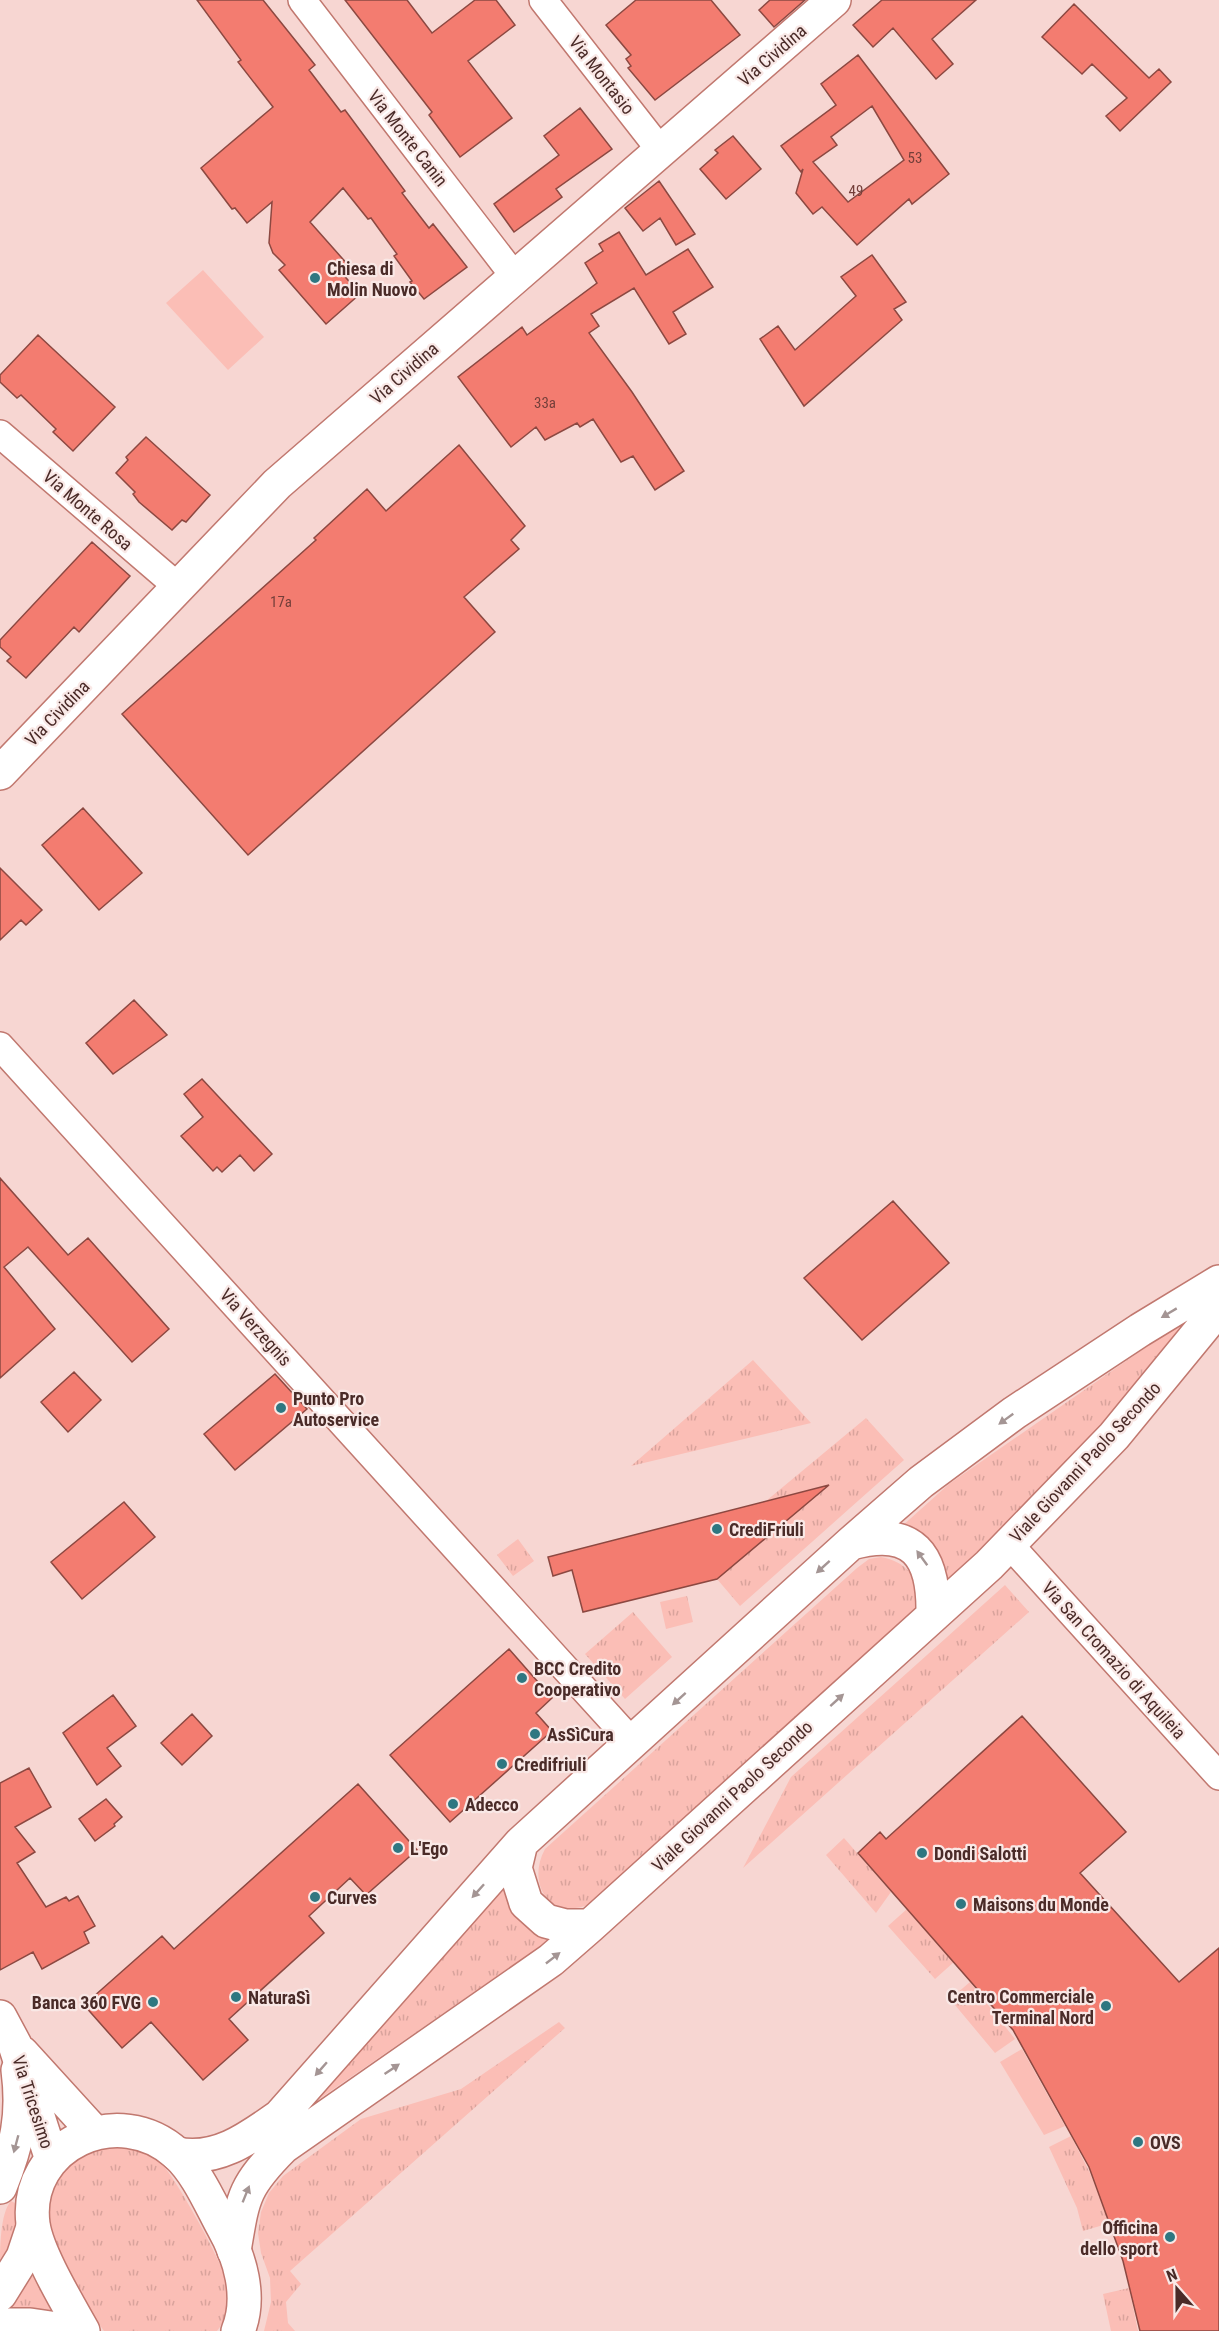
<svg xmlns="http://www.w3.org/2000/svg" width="1219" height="2331" font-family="'Roboto Condensed',sans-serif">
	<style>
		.grass { fill: url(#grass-tufts) }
		.park { fill: #fbbeb6 }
		.building { fill: #f37c70; stroke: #8c4841; stroke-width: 1.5; fill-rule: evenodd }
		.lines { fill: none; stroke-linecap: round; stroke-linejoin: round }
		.minor-casing { stroke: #c1786f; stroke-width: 30 }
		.tertiary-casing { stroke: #c1786f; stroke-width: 36 }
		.secondary-casing { stroke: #c1786f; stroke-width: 36 }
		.primary-casing { stroke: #c1786f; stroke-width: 36 }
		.minor { stroke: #fff; stroke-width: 27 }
		.tertiary { stroke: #fff; stroke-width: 33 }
		.secondary { stroke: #fff; stroke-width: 33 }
		.primary { stroke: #fff; stroke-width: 33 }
		.oneway { fill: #a49594 }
		.poi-dot { fill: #2f7781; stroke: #f9e8e6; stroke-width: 2 }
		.labels { text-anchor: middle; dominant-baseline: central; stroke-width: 4.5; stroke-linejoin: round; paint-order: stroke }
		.number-label { font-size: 15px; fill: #743f3a }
		.street-label { font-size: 18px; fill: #4a2b28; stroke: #f9e8e6 }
		.poi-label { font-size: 18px; font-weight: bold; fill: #4a2b28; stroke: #f9e8e6; text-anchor: start }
	</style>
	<defs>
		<pattern id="grass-tufts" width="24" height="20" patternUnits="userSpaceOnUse" patternTransform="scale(1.5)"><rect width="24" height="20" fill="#fbbeb6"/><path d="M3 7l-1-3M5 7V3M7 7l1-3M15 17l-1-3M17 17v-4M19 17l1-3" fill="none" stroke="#d9a39c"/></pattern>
	</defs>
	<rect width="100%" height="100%" fill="#f7d6d2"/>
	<path class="grass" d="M 1188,1318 L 1192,1326 L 993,1542 L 945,1585 L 901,1527 L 949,1484 Z
		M 753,1360 L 811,1423 L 631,1466 Z
		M 866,1418 L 904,1460 L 740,1606 L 717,1579 L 828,1485 L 766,1501 Z
		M 518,1539 L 534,1561 L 513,1576 L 497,1555 Z
		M 881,1557 C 912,1563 923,1584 916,1613 L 590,1904 C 550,1921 526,1884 545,1849 L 857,1568 L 869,1559 Z
		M 1005,1585 L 1029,1612 L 743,1868 L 791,1777 Z
		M 687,1596 L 693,1622 L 666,1629 L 660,1602 Z
		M 633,1612 L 672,1657 L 625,1699 L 585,1654 Z
		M 844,1838 L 891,1892 L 876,1913 L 826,1855 Z
		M 506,1885 L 551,1939 L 319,2099 L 320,2093 Z
		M 907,1909 L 954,1962 L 935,1979 L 888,1926 Z
		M 970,1982 L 1015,2039 L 995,2053 L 950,1999 Z
		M 559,2022 L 565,2028 L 290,2271 L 301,2284 L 286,2302 L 288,2323 L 295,2331 L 264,2331 L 271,2302 L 270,2278 L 261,2253 L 258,2233 L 261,2212 L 269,2193 L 283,2176 L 361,2119 L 461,2089 Z
		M 1071,2136 L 1090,2173 L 1110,2223 L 1083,2231 L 1077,2208 L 1049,2147 Z
		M 102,2145 C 123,2147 141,2147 158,2160 C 172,2170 224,2265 227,2283 C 231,2299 227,2319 217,2331 L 104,2331 L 97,2321 C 73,2275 17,2203 73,2159 C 80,2153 93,2149 102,2145 Z
		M 11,2201 L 17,2204 C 20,2227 9,2248 0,2269 C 0,2249 0,2213 11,2201 Z
		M 33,2275 L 52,2303 L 51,2310 C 46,2312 16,2310 11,2308 L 12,2303 Z
		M 1129,2288 L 1138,2331 L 1111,2331 L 1103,2294 Z"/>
	<path class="park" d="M 203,270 L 264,337 L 228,370 L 166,303 Z
		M 1022,2049 L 1065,2126 L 1044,2135 L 1000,2062 Z"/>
	<path class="building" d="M 197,0 L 263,0 L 315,65 L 309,70 L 341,112 L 345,110 L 405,191 L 402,193 L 429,228 L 433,224 L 467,267 L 424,299 L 410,282 L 412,281 L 394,256 L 397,254 L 371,218 L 368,219 L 343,188 L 310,222 L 349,266 L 341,272 L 360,294 L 326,324 L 279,270 L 285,265 L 273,253 L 269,243 L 272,202 L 247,223 L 235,208 L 232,209 L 201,168 L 273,107 L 238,62 L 241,60 Z
		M 345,0 L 407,0 L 432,33 L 475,0 L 496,0 L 515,25 L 468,61 L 512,118 L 460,157 L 429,115 L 432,112 Z
		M 636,0 L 711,0 L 740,35 L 655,100 L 628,68 L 631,66 L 626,59 L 631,55 L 606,25 Z
		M 770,0 L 805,0 L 774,27 L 759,10 Z
		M 882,0 L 976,0 L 932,39 L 953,64 L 936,79 L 893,28 L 873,47 L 853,25 Z
		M 1074,4 L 1149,78 L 1159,69 L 1171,82 L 1120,131 L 1106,116 L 1127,98 L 1092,64 L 1082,74 L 1042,37 Z
		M 858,55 L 949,174 L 912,204 L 909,199 L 857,245 L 822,207 L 813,214 L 796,193 L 803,169 L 801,172 L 781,146 L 836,105 L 821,84 ZM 872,106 L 904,160 L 848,202 L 813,162 L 837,145 L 831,137 Z
		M 580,108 L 612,149 L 556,189 L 562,197 L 514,232 L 494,204 L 559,155 L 544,136 Z
		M 733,136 L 761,169 L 726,199 L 700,169 L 718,153 L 715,150 Z
		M 659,181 L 695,234 L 676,245 L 660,218 L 643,231 L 625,208 Z
		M 619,232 L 646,275 L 688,249 L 713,287 L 673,312 L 686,334 L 669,344 L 634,288 L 591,314 L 599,326 L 589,333 L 632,392 L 684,471 L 655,490 L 633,456 L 621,462 L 593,419 L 580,427 L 577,423 L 545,440 L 536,427 L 511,447 L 458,377 L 522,327 L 527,335 L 597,283 L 585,263 L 603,251 L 599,244 Z
		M 872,255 L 906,302 L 894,309 L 902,320 L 804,406 L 760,339 L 778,326 L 795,350 L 856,296 L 841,277 Z
		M 38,335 L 115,407 L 73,451 L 53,432 L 56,429 L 21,395 L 17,398 L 0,382 L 0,375 Z
		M 146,437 L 210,495 L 186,522 L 182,520 L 172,530 L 139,502 L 133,494 L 135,492 L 116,473 L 128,460 L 126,457 Z
		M 459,445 L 525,526 L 511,540 L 519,549 L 464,597 L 495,632 L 248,855 L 122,714 L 316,540 L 314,538 L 367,489 L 386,511 Z
		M 92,542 L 130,576 L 79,632 L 74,627 L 26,678 L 7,661 L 11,657 L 0,647 L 0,640 Z
		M 83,808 L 142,873 L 99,910 L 42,845 Z
		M 0,868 L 42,910 L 26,925 L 21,920 L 0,940 Z
		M 134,1000 L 167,1035 L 113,1074 L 86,1043 Z
		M 202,1079 L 272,1154 L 254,1171 L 240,1155 L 222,1172 L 217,1167 L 213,1171 L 181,1136 L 203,1117 L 184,1094 Z
		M 0,1178 L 68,1255 L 88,1238 L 169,1329 L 132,1362 L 28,1247 L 4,1267 L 55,1329 L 0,1378 Z
		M 893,1201 L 949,1263 L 862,1340 L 804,1278 Z
		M 74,1372 L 101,1400 L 68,1432 L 41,1402 Z
		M 275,1374 L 307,1409 L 235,1470 L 204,1434 Z
		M 829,1485 L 717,1579 L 583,1612 L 572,1570 L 553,1576 L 548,1557 Z
		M 124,1502 L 155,1537 L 82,1599 L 51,1562 Z
		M 509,1649 L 552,1698 L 536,1713 L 552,1731 L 450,1822 L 390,1755 Z
		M 113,1695 L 136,1726 L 107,1748 L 121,1766 L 97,1785 L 63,1733 Z
		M 192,1714 L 212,1736 L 182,1765 L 161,1743 Z
		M 1022,1716 L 1126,1832 L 1080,1873 L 1179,1982 L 1219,1948 L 1219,2331 L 1140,2331 L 1123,2261 L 1089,2167 L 1013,2030 L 858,1853 L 880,1832 L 886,1839 Z
		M 29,1768 L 51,1807 L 15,1827 L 35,1852 L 17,1863 L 46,1907 L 66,1897 L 69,1901 L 78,1896 L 95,1926 L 84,1932 L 89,1943 L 42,1969 L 33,1952 L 0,1970 L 0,1783 Z
		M 358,1784 L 417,1850 L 366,1895 L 350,1878 L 309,1916 L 324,1933 L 229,2019 L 248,2040 L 203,2080 L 151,2022 L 122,2048 L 84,2005 L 162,1936 L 174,1949 Z
		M 106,1799 L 122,1817 L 114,1824 L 115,1826 L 95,1841 L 79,1819 Z"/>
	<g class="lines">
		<defs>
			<path id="minor" d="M 302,0 L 515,277
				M 543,0 L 661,151
				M 0,434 L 177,586
				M 0,1046 L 632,1742
				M 1009,1544 L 1219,1776"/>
			<path id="tertiary" d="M 0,773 L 277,484 L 834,0"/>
			<path id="secondary" d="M 851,1543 C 913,1526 934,1555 933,1614
				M 521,1843 L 515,1868 L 526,1903 L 546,1921 L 565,1926 L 590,1926
				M 177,2154 C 217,2162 249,2138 280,2116 L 521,1843 L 851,1543 L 921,1482 L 1014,1413 L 1140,1330 L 1219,1282
				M 0,2187 C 17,2145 24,2116 18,2070
				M 234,2251 C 243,2197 243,2187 283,2147 L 551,1960 L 590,1926 L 989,1565 L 1114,1436 L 1219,1308
				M 0,2294 L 23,2257 L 33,2227
				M 0,2325 L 30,2325 L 71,2331"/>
			<path id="primary" d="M 0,2017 L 15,2045 L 52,2160
				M 22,2053 L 94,2132
				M 83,2331 C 68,2304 37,2253 33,2224 C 23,2144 119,2101 177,2154 C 197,2172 210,2203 223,2227 C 240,2257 252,2297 238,2331"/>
		</defs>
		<use href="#minor" class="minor-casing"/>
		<use href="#tertiary" class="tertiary-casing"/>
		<use href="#secondary" class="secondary-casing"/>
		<use href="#primary" class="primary-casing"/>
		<use href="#minor" class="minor"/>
		<use href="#tertiary" class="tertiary"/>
		<use href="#secondary" class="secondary"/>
		<use href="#primary" class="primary"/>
	</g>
	<defs><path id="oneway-solid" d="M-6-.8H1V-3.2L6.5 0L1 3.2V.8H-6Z" transform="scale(1.5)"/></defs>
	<g class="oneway">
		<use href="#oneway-solid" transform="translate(1169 1313) rotate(149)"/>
		<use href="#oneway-solid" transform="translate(1006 1419) rotate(144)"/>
		<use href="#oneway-solid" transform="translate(922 1558) rotate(-126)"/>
		<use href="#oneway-solid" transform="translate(823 1567) rotate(138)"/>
		<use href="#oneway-solid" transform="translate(679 1699) rotate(138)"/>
		<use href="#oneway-solid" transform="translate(837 1700) rotate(-42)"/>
		<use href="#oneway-solid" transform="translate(478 1891) rotate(132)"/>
		<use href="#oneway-solid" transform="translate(553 1958) rotate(-38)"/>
		<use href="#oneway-solid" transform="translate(321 2069) rotate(131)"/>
		<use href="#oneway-solid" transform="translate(392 2069) rotate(-34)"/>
		<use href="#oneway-solid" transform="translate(16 2144) rotate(105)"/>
		<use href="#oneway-solid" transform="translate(246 2194) rotate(-68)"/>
	</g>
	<g class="poi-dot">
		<circle cx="315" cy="278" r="6"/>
		<circle cx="281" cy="1408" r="6"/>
		<circle cx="717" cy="1529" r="6"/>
		<circle cx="522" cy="1678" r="6"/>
		<circle cx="535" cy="1734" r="6"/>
		<circle cx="502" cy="1764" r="6"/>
		<circle cx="453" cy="1804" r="6"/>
		<circle cx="398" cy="1848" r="6"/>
		<circle cx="922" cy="1853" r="6"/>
		<circle cx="315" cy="1897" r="6"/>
		<circle cx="961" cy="1904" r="6"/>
		<circle cx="236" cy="1997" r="6"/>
		<circle cx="153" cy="2002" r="6"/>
		<circle cx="1106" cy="2006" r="6"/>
		<circle cx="1138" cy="2142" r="6"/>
		<circle cx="1170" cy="2237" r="6"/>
	</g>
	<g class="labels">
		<g class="number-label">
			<text x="915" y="158">53</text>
			<text x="856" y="191">49</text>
			<text x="545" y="403">33a</text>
			<text x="281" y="602">17a</text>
		</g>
		<g class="street-label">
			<text transform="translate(772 55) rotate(-41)">Via Cividina</text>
			<text transform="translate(602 75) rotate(52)">Via Montasio</text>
			<text transform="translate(408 138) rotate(52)">Via Monte Canin</text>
			<text transform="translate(404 373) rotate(-41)">Via Cividina</text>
			<text transform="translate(88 510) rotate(41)">Via Monte Rosa</text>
			<text transform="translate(57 713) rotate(-46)">Via Cividina</text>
			<text transform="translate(256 1327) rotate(48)">Via Verzegnis</text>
			<text transform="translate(1085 1462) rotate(-47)">Viale Giovanni Paolo Secondo</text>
			<text transform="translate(1114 1660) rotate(48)">Via San Cromazio di Aquileia</text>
			<text transform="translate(732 1796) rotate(-43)">Viale Giovanni Paolo Secondo</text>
			<text transform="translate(33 2102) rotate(72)">Via Tricesimo</text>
		</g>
		<g class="poi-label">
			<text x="327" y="268">Chiesa di<tspan x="327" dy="21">Molin Nuovo</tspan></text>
			<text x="293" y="1398">Punto Pro<tspan x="293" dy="21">Autoservice</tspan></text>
			<text x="729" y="1529">CrediFriuli</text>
			<text x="534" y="1668">BCC Credito<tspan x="534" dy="21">Cooperativo</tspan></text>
			<text x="547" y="1734">AsSìCura</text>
			<text x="514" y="1764">Credifriuli</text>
			<text x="465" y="1804">Adecco</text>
			<text x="410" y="1848">L'Ego</text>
			<text x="934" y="1853">Dondi Salotti</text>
			<text x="327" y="1897">Curves</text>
			<text x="973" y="1904">Maisons du Monde</text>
			<text x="1094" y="1996" text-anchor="end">Centro Commerciale<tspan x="1094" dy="21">Terminal Nord</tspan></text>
			<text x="248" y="1997">NaturaSì</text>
			<text x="141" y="2002" text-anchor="end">Banca 360 FVG</text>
			<text x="1150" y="2142">OVS</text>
			<text x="1158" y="2227" text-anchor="end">Officina<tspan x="1158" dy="21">dello sport</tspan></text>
		</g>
	</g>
	<g transform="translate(1177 2289) rotate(339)" stroke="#f9e8e6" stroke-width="4.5" paint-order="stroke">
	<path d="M0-4.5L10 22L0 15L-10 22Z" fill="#4a2b28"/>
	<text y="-9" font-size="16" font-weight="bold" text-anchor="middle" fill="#4a2b28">N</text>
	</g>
</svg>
